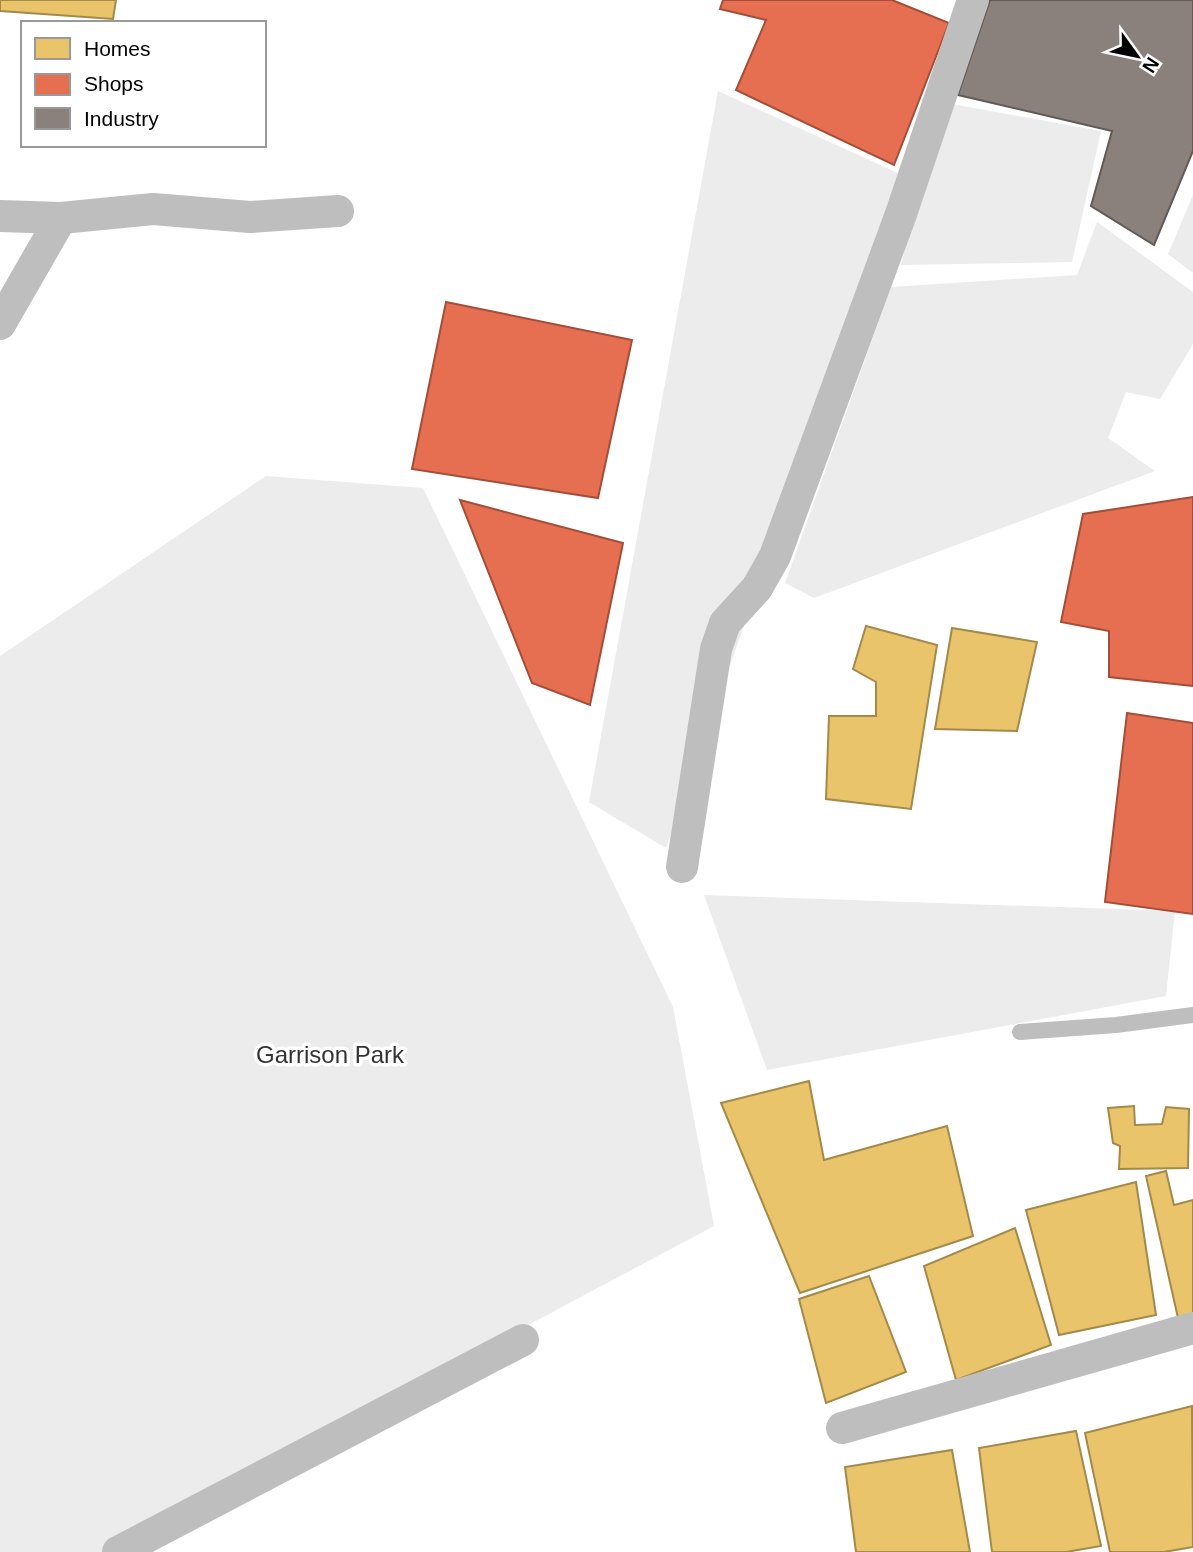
<svg xmlns="http://www.w3.org/2000/svg" width="1193" height="1552" font-family="Arial,sans-serif">
	<style>
		.green { fill: #ececec }
		.homes { fill: #e9c46a; stroke: #a3894a; stroke-width: 2 }
		.shops { fill: #e76f51; stroke: #a24e39; stroke-width: 2 }
		.industry { fill: #8a817c; stroke: #615a57; stroke-width: 2 }
		.lines { fill: none; stroke-linecap: round; stroke-linejoin: round }
		.service { stroke: #bebebe; stroke-width: 16 }
		.minor { stroke: #bebebe; stroke-width: 32 }
		.labels { text-anchor: middle; dominant-baseline: central; stroke-width: 7; stroke-linejoin: round; paint-order: stroke }
		.park-label { font-size: 24px; fill: #333; stroke: #fff }
	</style>
	<rect width="100%" height="100%" fill="#fff"/>
	<path class="green" d="M 718,91 L 902,175 L 666,848 L 589,802 Z
		M 941,102 L 1101,131 L 1072,262 L 901,265 Z
		M 1193,195 L 1193,273 L 1168,254 Z
		M 1097,222 L 1193,292 L 1193,344 L 1160,399 L 1126,392 L 1108,438 L 1155,471 L 814,598 L 785,583 L 891,287 L 1077,275 Z
		M 266,476 L 423,488 L 673,1007 L 714,1226 L 102,1552 L 0,1552 L 0,656 Z
		M 704,895 L 1175,911 L 1166,996 L 767,1070 Z"/>
	<path class="homes" d="M 0,0 L 116,0 L 113,19 L 0,11 Z
		M 866,626 L 937,645 L 911,809 L 826,799 L 829,716 L 876,716 L 876,682 L 853,669 Z
		M 952,628 L 1037,642 L 1017,731 L 935,729 Z
		M 809,1081 L 824,1160 L 947,1126 L 973,1236 L 800,1293 L 721,1103 Z
		M 1134,1106 L 1135,1125 L 1162,1124 L 1166,1107 L 1189,1109 L 1188,1168 L 1119,1169 L 1120,1146 L 1113,1143 L 1108,1108 Z
		M 1166,1171 L 1174,1205 L 1193,1200 L 1193,1314 L 1178,1318 L 1146,1176 Z
		M 1136,1182 L 1156,1315 L 1059,1335 L 1026,1210 Z
		M 1015,1228 L 1051,1345 L 956,1380 L 924,1266 Z
		M 869,1276 L 906,1372 L 826,1403 L 799,1299 Z
		M 1192,1406 L 1193,1547 L 1164,1552 L 1110,1552 L 1085,1433 Z
		M 1076,1431 L 1101,1546 L 1066,1552 L 992,1552 L 979,1448 Z
		M 952,1450 L 970,1552 L 856,1552 L 845,1467 Z"/>
	<path class="shops" d="M 723,0 L 892,0 L 949,23 L 894,165 L 736,90 L 766,20 L 720,9 Z
		M 446,302 L 632,340 L 598,498 L 412,469 Z
		M 1193,497 L 1193,686 L 1109,677 L 1109,631 L 1061,622 L 1083,514 Z
		M 460,500 L 623,543 L 590,705 L 532,683 Z
		M 1127,713 L 1193,723 L 1193,914 L 1105,902 Z"/>
	<path class="industry" d="M 990,0 L 1193,0 L 1193,151 L 1154,245 L 1091,206 L 1112,131 L 958,95 Z"/>
	<g class="lines">
		<path class="service" d="M 1020,1032 L 1116,1025 L 1193,1015"/>
		<path class="minor" d="M 0,216 L 61,218 L 153,209 L 250,217 L 338,211
			M 0,324 L 61,218
			M 682,867 L 716,649 L 725,623 L 757,588 L 775,556 L 901,214 L 973,0
			M 842,1428 L 1193,1328
			M 118,1552 L 523,1340"/>
	</g>
	<g class="labels">
		<g class="park-label">
			<text x="330" y="1054">Garrison Park</text>
		</g>
	</g>
	<rect x="21" y="21" width="245" height="126" fill="#ffffff" stroke="#999999" stroke-width="2"/>
	<rect x="35" y="38" width="35" height="21" fill="#e9c46a" stroke="#999999" stroke-width="2"/>
	<text x="84" y="56" font-size="21" fill="#000000">Homes</text>
	<rect x="35" y="74" width="35" height="21" fill="#e76f51" stroke="#999999" stroke-width="2"/>
	<text x="84" y="91" font-size="21" fill="#000000">Shops</text>
	<rect x="35" y="108" width="35" height="21" fill="#8a817c" stroke="#999999" stroke-width="2"/>
	<text x="84" y="126" font-size="21" fill="#000000">Industry</text>
	<g transform="translate(1137 56) rotate(123)" stroke="#ffffff" stroke-width="5" paint-order="stroke">
	<path d="M0-5L12 26L0 18L-12 26Z" fill="#000000"/>
	<text y="-10" font-size="19" font-weight="bold" text-anchor="middle" fill="#000000">N</text>
	</g>
</svg>
